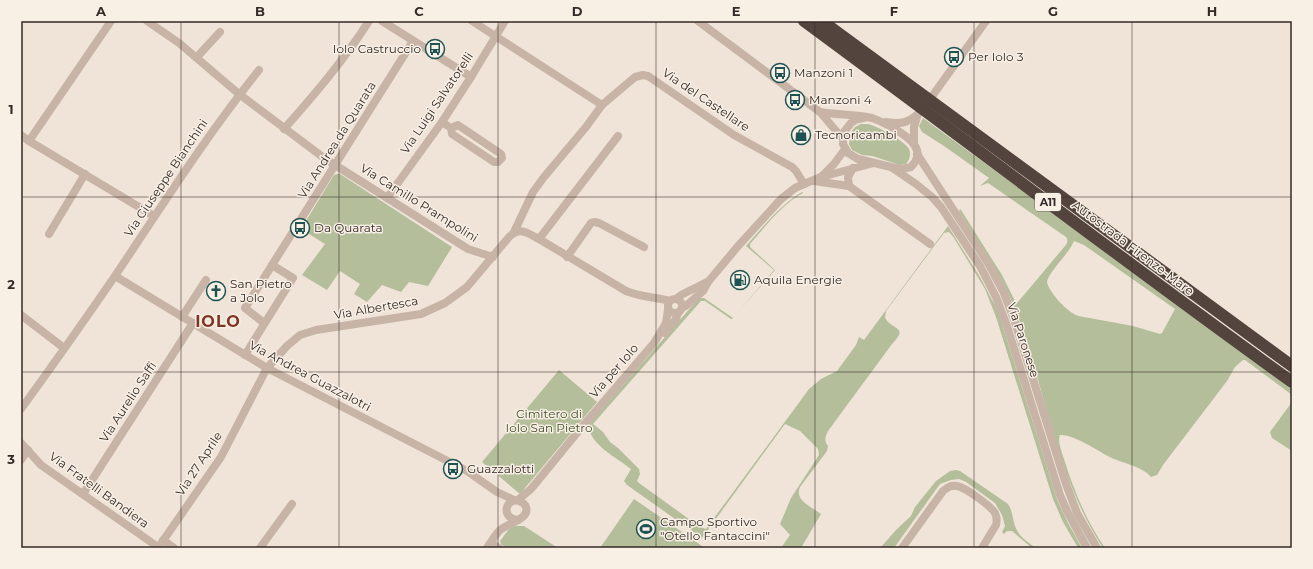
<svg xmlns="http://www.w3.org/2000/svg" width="1313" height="569" viewBox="0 0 1313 569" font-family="Montserrat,sans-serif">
<rect width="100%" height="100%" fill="#f0e4d9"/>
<g fill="#b4be9a" fill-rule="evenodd">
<path d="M923,118L1292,388V395L1245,360H1243L1235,367L1227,381L1163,465L1157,475L1151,477C1143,467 1126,464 1114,459C1100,453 1075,434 1060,435C1057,441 1062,452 1064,459C1074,491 1086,520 1105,548H1103C1057,478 1046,392 1017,314C1003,277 980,245 959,211L960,209L961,210L1002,275L1016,303L1018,302L1065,246C1068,242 1068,240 1066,237L988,183L980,186L989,178L944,146L922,132L919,126ZM1074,241L1084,245L1175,309L1162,333L1160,334L1133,326L1084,317C1080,316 1077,316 1074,314C1065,309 1049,292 1047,282C1049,271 1069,254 1074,241Z"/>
<path d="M861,124C862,124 867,124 868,124C877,126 905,141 909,149C911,154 910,159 906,164L900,165L872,156L862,155L852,150L849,144L851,132L855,127Z"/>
<polygon points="337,174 340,174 452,247 428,286 409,282 401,292 382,285 367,302 354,294 360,284 340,271 327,290 302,275 325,244 301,229 334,175"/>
<path d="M802,192L803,193C781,205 766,226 750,244V247L775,270L732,319H731L705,301H701L593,424L603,432L610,442L618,448L639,469L640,474L637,481L639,483L700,527L706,529L809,389L821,379L837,371L856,345L859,337L864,340L948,226L980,277L998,311L1057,499L1068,523L1082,548H1078L1063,522L1053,499L996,317L985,289L954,238L949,232L944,233L886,311L885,318C893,331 909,326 892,344L828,431C825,437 824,441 828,446L827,451L800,487C794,501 812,507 821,514L801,548H781L790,535L780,524L791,498L819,455L818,449L800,431L785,424L702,538L627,485L624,481L631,469C617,458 587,443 589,424L699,298H704L733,318L774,270L746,246C763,227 780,205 802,192Z"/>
<polygon points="559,370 597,402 520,494 482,462"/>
<polygon points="1292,402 1292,451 1272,438 1270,432"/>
<path d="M956,470L960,471L1008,504C1014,513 1012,523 1018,532C1021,538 1030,543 1035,548H1032L1012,531H1007L1004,534L1002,532L1005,526L1002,515L995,503L966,482L959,479L951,480L940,484L894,548H880L897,529L911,516L915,507L936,481L950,471Z"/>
<polygon points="634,499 705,548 600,548"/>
<polygon points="515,526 524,526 558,548 506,548 501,544 500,541 509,529"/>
</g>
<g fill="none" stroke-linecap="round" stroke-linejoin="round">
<g stroke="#c7b4a6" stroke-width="8">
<polyline points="147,21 179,43 239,94 324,158 468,249 493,257"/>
<polyline points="382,21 471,77"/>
<polyline points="472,21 602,105"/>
<polyline points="698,21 820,112 843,139"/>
<polyline points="197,57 220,32"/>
<polyline points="933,95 986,21"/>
<path d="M820,112C837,115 856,114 872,118C881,121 888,125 895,129C908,137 928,150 911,167L902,169L891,167L858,159L848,153L843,144L844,132L851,123L855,120L867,117"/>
<polyline points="442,122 451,128 452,134 494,162 498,162 502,158 501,154 458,125 451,128"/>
<path d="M886,122C899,124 907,124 918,114"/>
<path d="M284,129C315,94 344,60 369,21"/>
<polyline points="21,135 29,141 111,21"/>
<polyline points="29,141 154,216"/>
<polyline points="914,143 914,127 918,114"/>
<polyline points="917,154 988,263 1003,291 1014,319 1066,484 1077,513 1097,548"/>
<polyline points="891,167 916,184 932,197 941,207 980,266 996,297 1007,326 1060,495 1068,513 1087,548"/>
<polyline points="821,177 834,164 845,149"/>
<polyline points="814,181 849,186 930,244"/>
<polyline points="849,186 848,177 853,168"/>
<polyline points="387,198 442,122 471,77 505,21"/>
<polyline points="514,232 533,192 544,177 586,127 602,105 635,77 643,75 648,76 734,135 792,167 796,171 804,184"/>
<polyline points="49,234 85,174"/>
<polyline points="539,239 618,136"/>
<polyline points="567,257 591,223 594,222 599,223 644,247"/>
<polyline points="115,276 267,368 467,471 497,492 514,500"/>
<circle cx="675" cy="306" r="7"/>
<polyline points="676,299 681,295 707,282"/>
<polyline points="682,308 687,305 703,291 708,282 739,245 781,199 795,188 804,184 821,177 874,163"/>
<polyline points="21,315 64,348"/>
<polyline points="182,317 206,280"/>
<polyline points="264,323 245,308 413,41"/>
<polyline points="665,333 676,319 678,313"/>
<polyline points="245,355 293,278 272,265"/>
<path d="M21,409C53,365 84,321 115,276C162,206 206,136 259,70"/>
<polyline points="21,443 41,465 158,547"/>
<polyline points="21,460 28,450"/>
<polyline points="83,494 193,323"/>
<polyline points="518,500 531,489 581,428 654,343 666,323 668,309"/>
<polyline points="163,540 174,548"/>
<polyline points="491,543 499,548"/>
<path d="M158,548L221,457L267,368L287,346L300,335L316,330L421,314L445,303L467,287L509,237C520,226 527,233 539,239L626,291C640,297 655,297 670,301"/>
<polyline points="260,548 292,504"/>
<path d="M487,548C491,542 495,535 500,530C508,523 530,519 526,507C525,504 522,502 519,501C506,497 500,518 517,520"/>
<path d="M902,548L943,491C948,487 951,485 957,486C965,487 992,507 995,513C997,517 997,521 996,525L982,548"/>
</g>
<g stroke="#54443e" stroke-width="12">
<path d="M804,21C967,141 1128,264 1292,382"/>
<polyline points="822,21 1292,366"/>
</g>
</g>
<path fill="none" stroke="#342a27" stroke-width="1" stroke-opacity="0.55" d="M181,21V548M339,21V548M498,21V548M656,21V548M815,21V548M974,21V548M1132,21V548M21,197H1292M21,372H1292"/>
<defs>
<g id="bus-ring" transform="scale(1)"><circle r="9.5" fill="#f8efe5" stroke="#1e5253" stroke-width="1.5"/><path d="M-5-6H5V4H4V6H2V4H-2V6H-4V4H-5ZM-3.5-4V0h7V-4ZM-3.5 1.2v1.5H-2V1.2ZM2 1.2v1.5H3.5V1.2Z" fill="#1e5253"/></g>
<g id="shop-ring" transform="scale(1)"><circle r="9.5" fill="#f8efe5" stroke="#1e5253" stroke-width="1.5"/><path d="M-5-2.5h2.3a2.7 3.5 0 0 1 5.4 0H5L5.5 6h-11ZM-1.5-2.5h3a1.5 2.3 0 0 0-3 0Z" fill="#1e5253"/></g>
<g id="fuel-ring" transform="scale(1)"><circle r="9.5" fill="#f8efe5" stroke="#1e5253" stroke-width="1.5"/><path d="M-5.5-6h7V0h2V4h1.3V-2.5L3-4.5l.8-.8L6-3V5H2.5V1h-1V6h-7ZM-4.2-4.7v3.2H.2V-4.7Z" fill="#1e5253"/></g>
<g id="church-ring" transform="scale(1)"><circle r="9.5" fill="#f8efe5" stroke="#1e5253" stroke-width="1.5"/><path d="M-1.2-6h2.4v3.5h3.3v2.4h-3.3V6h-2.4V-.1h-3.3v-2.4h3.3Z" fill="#1e5253"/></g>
<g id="stadium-ring" transform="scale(1)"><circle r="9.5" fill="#f8efe5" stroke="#1e5253" stroke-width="1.5"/><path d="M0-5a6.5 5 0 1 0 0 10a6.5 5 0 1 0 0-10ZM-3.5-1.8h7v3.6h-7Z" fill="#1e5253"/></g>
</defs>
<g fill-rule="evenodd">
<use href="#bus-ring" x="435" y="49"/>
<use href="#bus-ring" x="954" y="57"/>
<use href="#bus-ring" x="780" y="73"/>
<use href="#bus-ring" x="795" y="100"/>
<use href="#shop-ring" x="801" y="135"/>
<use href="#bus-ring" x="300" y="228"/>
<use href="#fuel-ring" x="740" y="280"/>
<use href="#church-ring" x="216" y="291"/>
<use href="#bus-ring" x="453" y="469"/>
<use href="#stadium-ring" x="646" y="529"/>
</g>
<g text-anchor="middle" stroke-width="3" stroke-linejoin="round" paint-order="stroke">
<rect fill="#f8efe5" stroke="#6f6560" stroke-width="1" x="1035" y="193" width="26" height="18" rx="3"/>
<g font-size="11" font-weight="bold" fill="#342a27">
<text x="1048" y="206">A11</text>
</g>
<g font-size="12" fill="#342a27" stroke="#f8efe5" text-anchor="start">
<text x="421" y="53" text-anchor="end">Iolo Castruccio</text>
<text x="968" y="61">Per Iolo 3</text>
<text x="794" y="77">Manzoni 1</text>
<text x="809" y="104">Manzoni 4</text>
<text x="815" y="139">Tecnoricambi</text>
<text x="314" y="232">Da Quarata</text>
<text x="754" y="284">Aquila Energie</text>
<text x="230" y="288">San Pietro<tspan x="230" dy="14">a Jolo</tspan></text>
<text x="467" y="473">Guazzalotti</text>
<text x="660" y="526">Campo Sportivo<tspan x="660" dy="14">"Otello Fantaccini"</tspan></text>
</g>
<g font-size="12" fill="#342a27" stroke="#f8efe5">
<text transform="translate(706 100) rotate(34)" y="4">Via del Castellare</text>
<text transform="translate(437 103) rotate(-56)" y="4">Via Luigi Salvatorelli</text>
<text transform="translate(337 140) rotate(-58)" y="4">Via Andrea da Quarata</text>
<text transform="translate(166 178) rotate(-56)" y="4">Via Giuseppe Bianchini</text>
<text transform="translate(419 203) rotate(32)" y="4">Via Camillo Prampolini</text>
<text transform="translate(1133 248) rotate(37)" y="4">Autostrada Firenze-Mare</text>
<text transform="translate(376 308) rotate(-10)" y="4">Via Albertesca</text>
<text transform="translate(1023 340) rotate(72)" y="4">Via Paronese</text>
<text transform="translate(614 371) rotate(-49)" y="4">Via per Iolo</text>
<text transform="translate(310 376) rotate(28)" y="4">Via Andrea Guazzalotri</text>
<text transform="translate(128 402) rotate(-57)" y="4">Via Aurelio Saffi</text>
<text transform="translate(199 464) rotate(-57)" y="4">Via 27 Aprile</text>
<text transform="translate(99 490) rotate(36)" y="4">Via Fratelli Bandiera</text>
</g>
<g font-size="12" fill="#45512b" stroke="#f8efe5">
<text x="549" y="418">Cimitero di<tspan x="549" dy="14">Iolo San Pietro</tspan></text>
</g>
<g font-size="16" font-weight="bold" letter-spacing="1" fill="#7f3523" stroke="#f8efe5">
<text x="218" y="327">IOLO</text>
</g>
</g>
<rect width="1313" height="569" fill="none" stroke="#f8efe5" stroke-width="44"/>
<rect x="22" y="22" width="1269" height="525" fill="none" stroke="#342a27" stroke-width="1.5"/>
<g font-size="13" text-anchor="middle" font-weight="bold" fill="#342a27">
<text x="101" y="16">A</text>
<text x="260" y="16">B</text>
<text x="419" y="16">C</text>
<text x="577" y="16">D</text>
<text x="736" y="16">E</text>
<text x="894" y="16">F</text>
<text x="1053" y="16">G</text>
<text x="1212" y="16">H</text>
<text x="11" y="114">1</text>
<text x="11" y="289">2</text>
<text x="11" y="464">3</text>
</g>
</svg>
